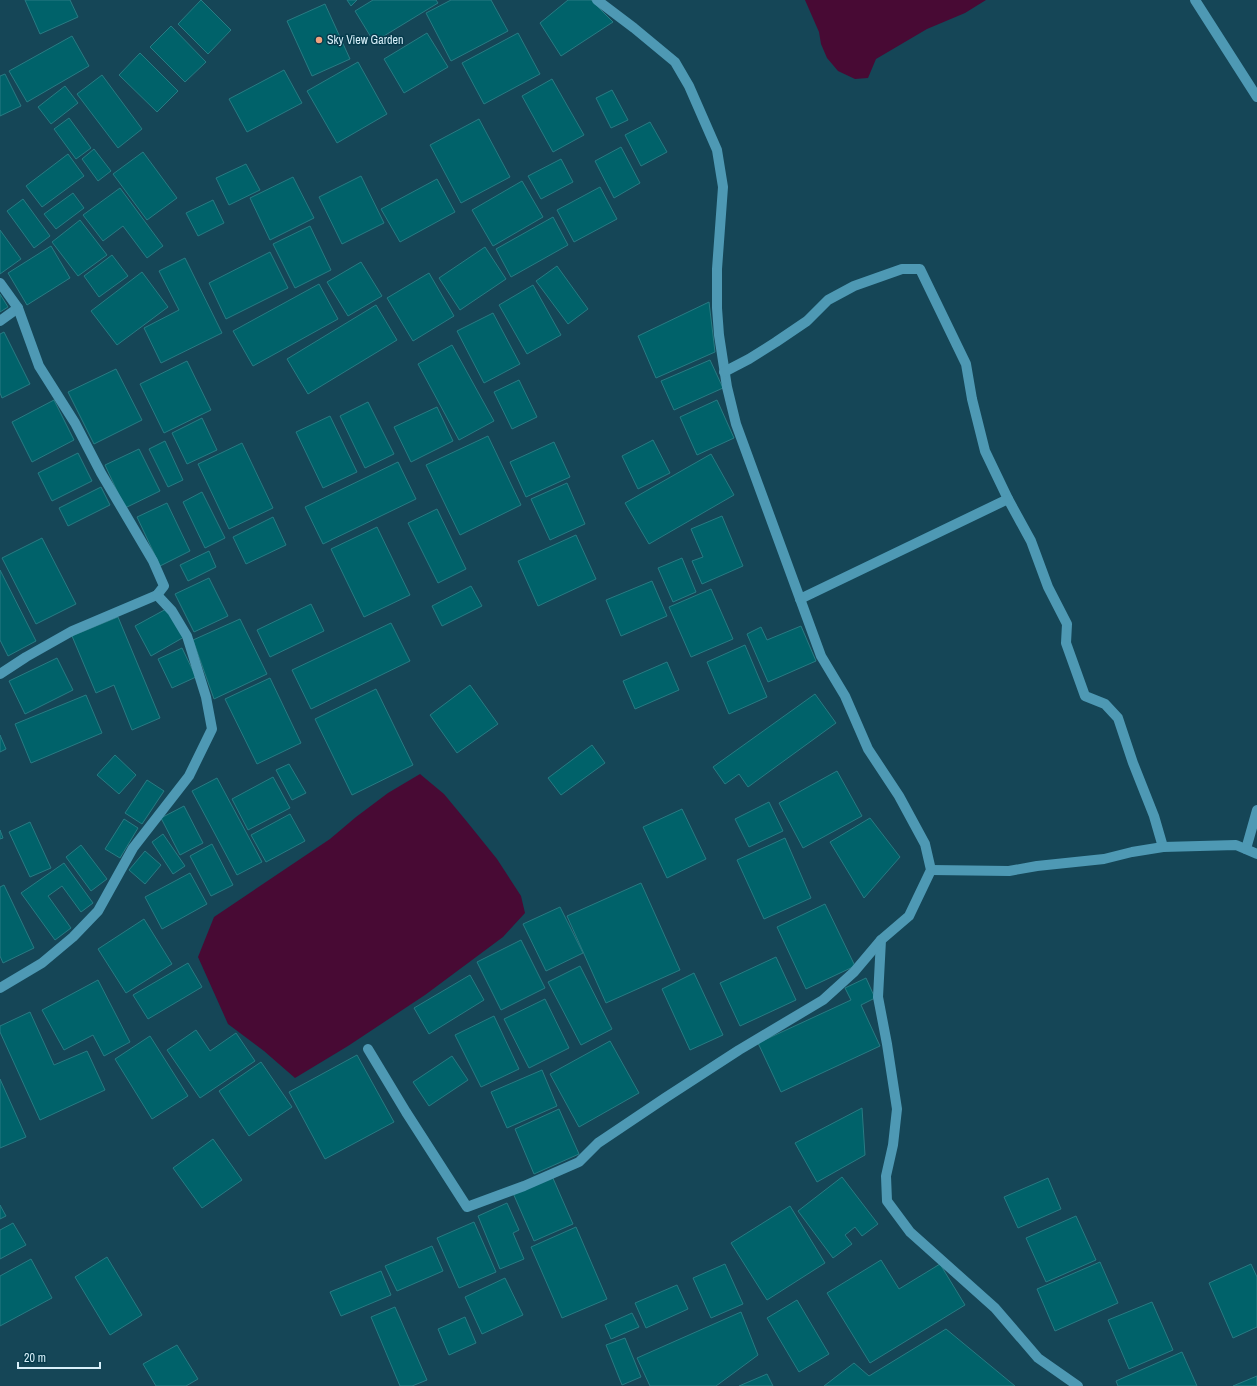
<svg xmlns="http://www.w3.org/2000/svg" width="1257" height="1386" viewBox="0 0 1257 1386" font-family="'Archivo Narrow',sans-serif">
<rect width="100%" height="100%" fill="#154657"/>
<g fill="#480a34">
<polygon points="805,0 986,0 965,13 927,29 876,59 868,78 855,79 838,71 827,58 821,44 819,32"/>
<polygon points="420,774 444,794 468,823 497,859 521,896 525,913 503,937 425,995 348,1046 295,1078 264,1051 228,1024 198,957 214,917 330,839 356,817 388,793"/>
</g>
<g fill="#00626a" stroke="#287b83">
<polygon points="25,0 70,0 78,17 40,34"/>
<polygon points="201,0 231,30 208,54 178,24"/>
<polygon points="347,0 357,0 351,6"/>
<polygon points="373,0 436,0 438,3 374,42 355,11"/>
<polygon points="451,0 491,0 508,31 451,61 426,13"/>
<polygon points="568,0 591,0 613,22 561,56 540,23"/>
<polygon points="325,4 350,59 312,76 287,21"/>
<polygon points="171,26 206,62 185,82 150,47"/>
<polygon points="427,33 448,67 404,93 384,59"/>
<polygon points="518,33 540,74 484,104 462,63"/>
<polygon points="72,36 89,66 27,102 9,71"/>
<polygon points="140,53 178,91 157,112 119,75"/>
<polygon points="358,62 387,114 337,143 307,91"/>
<polygon points="284,70 302,103 247,132 229,99"/>
<polygon points="5,74 21,106 0,116 0,76"/>
<polygon points="102,75 142,129 118,148 77,94"/>
<polygon points="552,79 584,135 553,152 522,96"/>
<polygon points="65,86 78,103 51,124 38,107"/>
<polygon points="612,90 628,120 611,128 596,98"/>
<polygon points="69,118 91,148 76,159 54,129"/>
<polygon points="479,119 510,177 461,203 430,145"/>
<polygon points="650,122 667,152 641,166 625,135"/>
<polygon points="621,147 640,183 614,198 595,161"/>
<polygon points="94,149 111,171 98,181 82,159"/>
<polygon points="143,152 177,198 147,220 113,174"/>
<polygon points="68,154 84,176 42,207 26,186"/>
<polygon points="561,159 573,182 541,199 528,176"/>
<polygon points="246,164 260,190 229,205 216,178"/>
<polygon points="361,176 384,223 342,244 319,197"/>
<polygon points="293,177 314,218 270,240 250,198"/>
<polygon points="437,179 455,212 400,242 381,209"/>
<polygon points="522,181 543,217 493,246 472,210"/>
<polygon points="600,187 617,219 574,242 557,210"/>
<polygon points="120,188 163,246 147,258 123,226 103,241 83,215"/>
<polygon points="73,193 84,208 56,229 44,214"/>
<polygon points="23,199 50,236 34,248 7,211"/>
<polygon points="213,200 224,223 198,236 186,213"/>
<polygon points="553,217 568,245 511,277 496,249"/>
<polygon points="80,220 107,255 78,276 52,242"/>
<polygon points="310,226 331,270 295,288 273,244"/>
<polygon points="0,230 21,259 0,274"/>
<polygon points="51,246 70,278 27,305 8,273"/>
<polygon points="485,247 506,279 460,310 439,278"/>
<polygon points="270,252 288,288 226,319 209,283"/>
<polygon points="112,255 128,276 99,297 84,276"/>
<polygon points="185,258 222,333 161,363 144,328 179,310 159,271"/>
<polygon points="361,262 382,296 348,316 327,282"/>
<polygon points="557,266 588,309 568,324 536,281"/>
<polygon points="142,272 168,307 117,345 91,311"/>
<polygon points="429,273 454,316 413,341 387,298"/>
<polygon points="319,284 338,319 253,366 233,331"/>
<polygon points="533,285 561,335 527,354 499,305"/>
<polygon points="0,294 8,307 0,312"/>
<polygon points="709,302 715,352 656,378 638,336"/>
<polygon points="376,305 397,340 308,394 287,359"/>
<polygon points="493,313 520,364 484,383 457,331"/>
<polygon points="4,332 30,384 2,398 0,393 0,334"/>
<polygon points="452,345 494,421 459,440 418,364"/>
<polygon points="710,360 723,388 674,410 661,381"/>
<polygon points="187,361 211,410 164,433 140,384"/>
<polygon points="116,369 142,420 94,444 68,392"/>
<polygon points="519,380 537,417 512,429 494,392"/>
<polygon points="54,400 74,440 32,462 12,422"/>
<polygon points="717,400 734,438 697,455 680,417"/>
<polygon points="368,402 394,454 365,468 340,416"/>
<polygon points="437,407 453,441 411,462 394,427"/>
<polygon points="330,416 357,472 323,488 296,432"/>
<polygon points="202,418 217,450 187,464 172,433"/>
<polygon points="488,436 521,505 460,535 426,465"/>
<polygon points="653,440 670,473 638,489 622,456"/>
<polygon points="165,441 183,480 168,487 149,449"/>
<polygon points="554,442 570,477 526,497 510,462"/>
<polygon points="242,443 273,508 229,529 198,464"/>
<polygon points="139,449 160,491 125,508 105,465"/>
<polygon points="78,453 92,481 52,501 38,473"/>
<polygon points="711,454 734,495 649,544 625,503"/>
<polygon points="398,462 416,499 323,544 305,507"/>
<polygon points="567,483 585,524 550,540 531,499"/>
<polygon points="101,487 110,505 68,526 59,508"/>
<polygon points="202,492 225,538 205,548 183,502"/>
<polygon points="167,503 190,551 160,566 137,517"/>
<polygon points="437,509 466,569 438,583 408,523"/>
<polygon points="722,516 743,566 702,584 692,561 703,557 691,529"/>
<polygon points="273,517 286,545 246,564 233,537"/>
<polygon points="377,527 410,595 364,617 331,549"/>
<polygon points="576,535 596,579 538,606 518,561"/>
<polygon points="42,538 76,604 36,624 2,558"/>
<polygon points="209,551 216,567 188,581 180,565"/>
<polygon points="682,558 696,592 673,602 658,568"/>
<polygon points="0,570 36,641 8,656 0,640"/>
<polygon points="209,578 228,616 194,632 175,594"/>
<polygon points="652,581 667,616 621,636 606,600"/>
<polygon points="471,586 482,606 442,626 432,606"/>
<polygon points="711,589 733,639 691,657 669,607"/>
<polygon points="311,604 324,631 270,657 257,630"/>
<polygon points="168,608 184,637 151,656 135,626"/>
<polygon points="118,617 160,718 132,730 114,685 96,693 72,636"/>
<polygon points="240,619 267,674 214,699 193,640"/>
<polygon points="391,623 410,661 311,709 292,670"/>
<polygon points="801,626 816,661 768,682 747,634 761,627 767,640"/>
<polygon points="745,645 767,697 729,714 707,662"/>
<polygon points="182,648 196,677 172,688 158,659"/>
<polygon points="57,658 73,690 25,714 9,681"/>
<polygon points="667,662 679,690 635,709 623,681"/>
<polygon points="270,678 301,743 257,764 225,699"/>
<polygon points="470,685 498,724 457,753 430,715"/>
<polygon points="376,689 413,765 352,795 315,719"/>
<polygon points="815,694 836,723 748,787 739,774 725,784 713,767"/>
<polygon points="86,695 102,733 31,763 15,724"/>
<polygon points="0,735 6,749 0,752"/>
<polygon points="592,745 605,763 561,795 548,778"/>
<polygon points="115,755 136,775 119,794 97,775"/>
<polygon points="289,764 306,793 292,800 276,770"/>
<polygon points="837,771 862,816 803,848 779,803"/>
<polygon points="273,777 290,808 248,830 232,799"/>
<polygon points="217,778 262,862 237,875 192,791"/>
<polygon points="147,780 164,791 142,824 125,813"/>
<polygon points="769,802 783,831 749,847 735,819"/>
<polygon points="184,806 203,843 180,855 161,818"/>
<polygon points="682,809 706,859 667,878 643,827"/>
<polygon points="290,814 305,841 266,862 251,835"/>
<polygon points="870,818 900,857 864,898 830,842"/>
<polygon points="124,819 138,828 120,858 105,849"/>
<polygon points="30,822 51,868 30,877 9,832"/>
<polygon points="0,830 3,838 0,839"/>
<polygon points="163,834 185,866 173,874 152,842"/>
<polygon points="785,838 811,898 764,919 737,860"/>
<polygon points="212,844 233,885 211,896 190,856"/>
<polygon points="81,845 107,879 91,891 66,857"/>
<polygon points="145,851 161,865 145,884 129,870"/>
<polygon points="64,863 93,903 81,912 62,886 48,896 71,928 55,940 21,893"/>
<polygon points="190,873 207,904 162,929 145,897"/>
<polygon points="641,883 680,970 606,1003 567,916"/>
<polygon points="4,885 34,948 3,963 0,956 0,887"/>
<polygon points="825,904 855,966 806,989 777,927"/>
<polygon points="560,907 583,953 546,971 523,924"/>
<polygon points="144,919 172,964 126,993 98,949"/>
<polygon points="521,940 545,988 501,1010 477,962"/>
<polygon points="776,957 796,1000 740,1026 720,983"/>
<polygon points="188,963 202,987 148,1019 133,995"/>
<polygon points="580,966 612,1029 581,1045 548,982"/>
<polygon points="694,973 723,1035 690,1050 662,989"/>
<polygon points="470,975 484,1000 429,1034 414,1008"/>
<polygon points="866,978 875,998 861,1005 880,1046 781,1092 758,1043 851,1000 845,988"/>
<polygon points="98,980 130,1042 104,1056 93,1035 64,1050 42,1010"/>
<polygon points="545,999 569,1048 529,1068 504,1019"/>
<polygon points="30,1012 54,1065 87,1051 105,1090 40,1120 0,1032 0,1026"/>
<polygon points="494,1016 519,1069 481,1087 455,1035"/>
<polygon points="196,1030 210,1051 236,1033 255,1061 200,1098 167,1050"/>
<polygon points="150,1036 188,1096 152,1119 115,1059"/>
<polygon points="610,1041 639,1093 579,1127 550,1074"/>
<polygon points="357,1055 394,1122 325,1159 289,1092"/>
<polygon points="452,1056 468,1080 429,1106 413,1082"/>
<polygon points="261,1062 292,1107 249,1136 219,1091"/>
<polygon points="542,1070 557,1106 507,1128 491,1092"/>
<polygon points="0,1079 26,1137 0,1148"/>
<polygon points="862,1108 865,1155 817,1182 795,1143"/>
<polygon points="559,1109 579,1154 534,1174 515,1129"/>
<polygon points="213,1139 242,1180 202,1208 173,1168"/>
<polygon points="552,1176 573,1224 534,1241 513,1193"/>
<polygon points="842,1177 878,1224 862,1236 855,1227 845,1235 852,1244 833,1258 798,1211"/>
<polygon points="1048,1178 1061,1209 1018,1228 1004,1197"/>
<polygon points="507,1203 519,1230 513,1233 524,1259 500,1269 478,1216"/>
<polygon points="0,1205 6,1216 0,1219"/>
<polygon points="790,1206 825,1263 767,1300 731,1243"/>
<polygon points="1076,1216 1096,1260 1046,1282 1026,1238"/>
<polygon points="474,1222 496,1272 459,1288 437,1238"/>
<polygon points="13,1223 26,1245 0,1259 0,1230"/>
<polygon points="576,1227 607,1299 562,1318 531,1247"/>
<polygon points="432,1246 443,1271 397,1291 385,1266"/>
<polygon points="107,1257 142,1315 110,1335 75,1277"/>
<polygon points="31,1259 52,1298 0,1326 0,1276"/>
<polygon points="881,1260 899,1289 940,1264 965,1305 870,1363 827,1293"/>
<polygon points="1100,1262 1118,1303 1055,1331 1037,1289"/>
<polygon points="725,1264 743,1304 711,1318 693,1278"/>
<polygon points="1251,1264 1257,1277 1257,1327 1233,1338 1209,1283"/>
<polygon points="381,1271 391,1295 341,1316 330,1292"/>
<polygon points="505,1278 523,1315 482,1334 465,1297"/>
<polygon points="677,1285 688,1309 646,1328 635,1303"/>
<polygon points="797,1300 829,1354 799,1372 767,1318"/>
<polygon points="1152,1302 1173,1350 1129,1369 1108,1320"/>
<polygon points="395,1307 427,1380 412,1386 400,1386 371,1317"/>
<polygon points="741,1312 758,1355 716,1386 650,1386 637,1358"/>
<polygon points="632,1313 639,1327 611,1339 605,1325"/>
<polygon points="465,1317 476,1343 449,1355 438,1329"/>
<polygon points="946,1329 1015,1386 824,1386 854,1363 869,1376"/>
<polygon points="625,1338 641,1377 622,1385 606,1345"/>
<polygon points="177,1345 198,1379 186,1386 156,1386 143,1364"/>
<polygon points="1182,1352 1197,1386 1118,1386 1116,1381"/>
<polygon points="767,1374 773,1386 739,1386"/>
<polygon points="1257,1376 1257,1386 1233,1386"/>
</g>
<g fill="none" stroke-linecap="round" stroke-linejoin="round">
<g stroke="#4e99b4" stroke-width="10">
<polyline points="597,0 634,28 675,62 689,86 717,150 723,187 717,269 717,308 719,335 727,387 736,424 821,656 845,696 868,749 899,796 925,844 931,870 909,916 881,940 878,997 887,1044 897,1109 893,1145 886,1176 887,1201 910,1232 995,1308 1038,1358 1078,1386"/>
<polyline points="1195,0 1257,97"/>
<polyline points="0,283 18,308 0,321"/>
<polyline points="724,372 749,359 776,342 807,321 828,300 854,286 902,269 920,269 966,364 972,399 985,451 1008,499 1031,541 1048,587 1067,624 1066,643 1085,696 1105,704 1118,718 1133,763 1154,816 1163,847"/>
<polyline points="800,599 1008,499"/>
<polyline points="0,674 26,657 72,631 157,595 164,586 153,561 101,473 75,423 39,366 18,308"/>
<polyline points="1246,849 1257,810"/>
<polyline points="931,870 1009,871 1037,866 1104,859 1132,852 1163,847 1236,845 1257,854"/>
<polyline points="0,988 42,963 73,937 98,911 133,848 189,776 212,729 206,697 187,636 172,611 157,595"/>
<polyline points="368,1049 406,1112 467,1207 524,1186 579,1162 598,1143 665,1098 739,1050 823,1000 854,972 881,940"/>
</g>
</g>
<circle fill="#f1a17d" stroke="#063b4c" stroke-width="1.5" cx="319" cy="40" r="4"/>
<g text-anchor="middle" stroke-width="3" stroke-linejoin="round" paint-order="stroke">
<g font-size="12" fill="#d8f0fa" stroke="#063b4c" text-anchor="start">
<text x="327" y="44">Sky View Garden</text>
</g>
</g>
<path d="M18 1362v6h82v-6" fill="none" stroke="#d8f0fa" stroke-width="2"/>
<text x="24" y="1362" font-size="12" fill="#d8f0fa" stroke="#063b4c" stroke-width="3" paint-order="stroke">20 m</text>
</svg>
